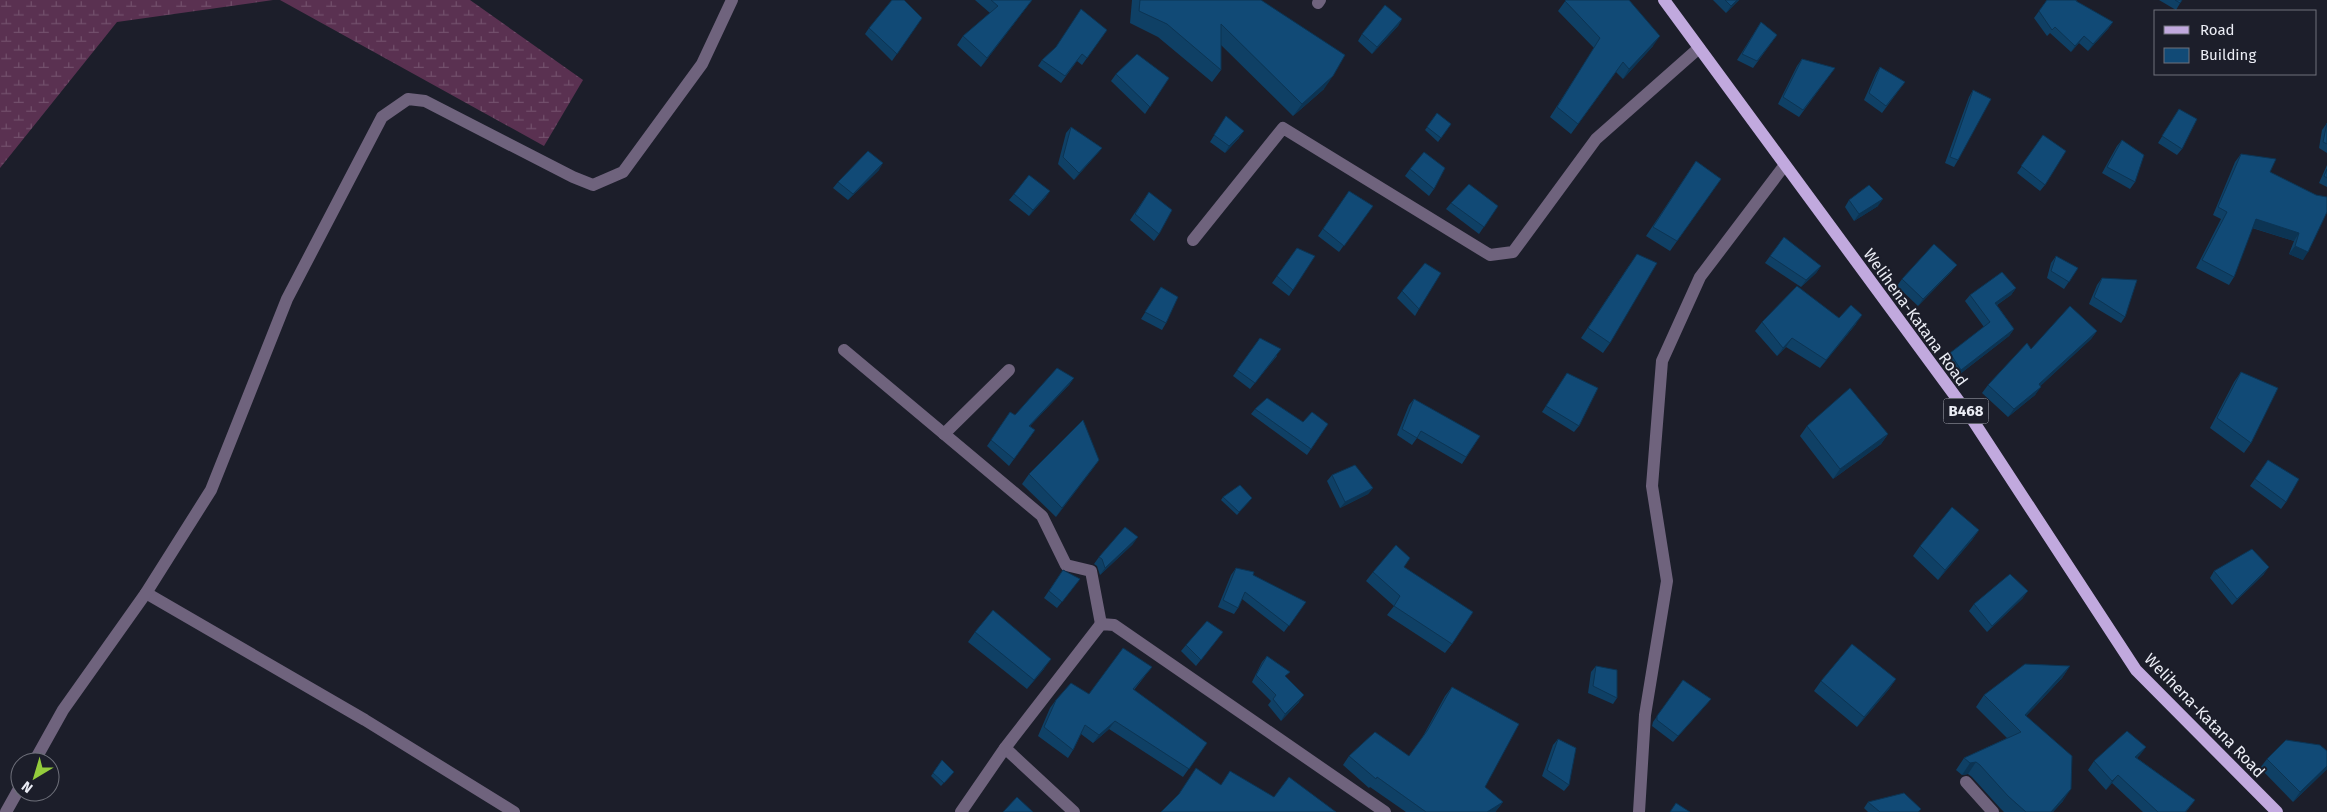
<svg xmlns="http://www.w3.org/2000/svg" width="2327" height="812" viewBox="0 0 2327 812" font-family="'Fira Sans',sans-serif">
<defs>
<pattern id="wetland-marsh" width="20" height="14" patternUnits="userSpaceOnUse" patternTransform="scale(1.25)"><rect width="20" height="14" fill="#5a3151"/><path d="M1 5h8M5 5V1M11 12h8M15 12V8" fill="none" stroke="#724f6b"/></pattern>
</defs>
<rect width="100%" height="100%" fill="#1c1e2a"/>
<g fill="url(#wetland-marsh)">
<polygon points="0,0 273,0 117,22 0,168"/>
<polygon points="280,0 470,0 583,80 544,146"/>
</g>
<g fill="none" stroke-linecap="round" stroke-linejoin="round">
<g stroke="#6f637d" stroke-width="12">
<polyline points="1318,3 1320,0"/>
<polyline points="1193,240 1283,128 1490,255 1513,252 1596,139 1699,48"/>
<polyline points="844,350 1042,516 1066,565 1091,571 1101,624"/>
<polyline points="944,434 1009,370"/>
<polyline points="146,593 365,720 514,812"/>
<polyline points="1005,748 1074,812"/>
<polyline points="34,762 63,710 146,593 211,490 287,299 382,117 408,99 425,101 573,177 593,185 623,172 702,64 732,0"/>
<polyline points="1966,782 1993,812"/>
<polyline points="6,812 20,787"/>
<polyline points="961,812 1005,748 1101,624 1114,625 1385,812"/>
<polyline points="1639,812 1645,715 1667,581 1652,486 1662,361 1700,277 1784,166"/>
</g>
<polyline stroke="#c1a9de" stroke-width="12" points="1664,0 1972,419 2136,670 2277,812"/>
</g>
<g fill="#0f4065">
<polygon points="975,0 1032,0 981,67 957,45 963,36 990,13"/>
<polygon points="1132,0 1261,0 1324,89 1293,116 1221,45 1221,70 1212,82 1158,37 1130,23"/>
<polygon points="1566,0 1653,46 1623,79 1616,72 1571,134 1550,117 1594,48 1558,11"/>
<polygon points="1713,0 1739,0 1726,13"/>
<polygon points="2047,0 2077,0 2076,1 2113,22 2108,29 2088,51 2079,43 2071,52 2050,33 2047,36 2034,18"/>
<polygon points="2159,0 2182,0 2176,10"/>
<polygon points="922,18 892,61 865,34 869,28"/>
<polygon points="1402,19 1398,26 1372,54 1358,41 1362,34"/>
<polygon points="1761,22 1777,35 1753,68 1737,60"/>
<polygon points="1107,30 1082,65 1077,61 1061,83 1038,66 1042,60"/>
<polygon points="1802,59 1835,68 1799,117 1778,104 1797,66"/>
<polygon points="1880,67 1905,82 1882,113 1864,100 1876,73"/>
<polygon points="1116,74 1169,78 1145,114 1111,81"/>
<polygon points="1973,90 1958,160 1954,167 1945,163 1969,97"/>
<polygon points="2179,109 2182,149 2177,155 2158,143"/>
<polygon points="1437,113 1451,124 1438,142 1425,130"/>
<polygon points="1226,116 1239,138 1225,153 1210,142"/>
<polygon points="2327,123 2327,153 2319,148 2322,130"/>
<polygon points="1071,127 1102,148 1097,154 1074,180 1058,164 1066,133"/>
<polygon points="2043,135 2045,185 2040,191 2017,173"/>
<polygon points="2122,140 2135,182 2130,189 2102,173 2117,146"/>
<polygon points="2241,154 2270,172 2316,195 2303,260 2289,254 2294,241 2252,228 2234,277 2229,285 2196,268 2221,219 2213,215 2235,162"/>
<polygon points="1696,161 1721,179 1670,251 1646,236"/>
<polygon points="2327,165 2327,187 2319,183"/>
<polygon points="1410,169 1434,189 1429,196 1405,176"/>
<polygon points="879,170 848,200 833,188 838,182"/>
<polygon points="1349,191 1373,206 1339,252 1318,236"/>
<polygon points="1149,192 1159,234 1154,241 1130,220"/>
<polygon points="1014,194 1046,197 1029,216 1009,200"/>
<polygon points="1849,200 1878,206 1854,221 1845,207"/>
<polygon points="1451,203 1498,206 1479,234 1446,209"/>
<polygon points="1297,248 1293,290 1289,296 1272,283"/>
<polygon points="1770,256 1821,266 1816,273 1801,287 1765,263"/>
<polygon points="2056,256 2078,268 2064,289 2047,278 2051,263"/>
<polygon points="1630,264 1610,343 1603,353 1581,338"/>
<polygon points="1952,271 1918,306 1897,286 1902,279"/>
<polygon points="2102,278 2125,317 2121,323 2089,304 2097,285"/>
<polygon points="1161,287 1166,323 1162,330 1141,319"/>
<polygon points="2016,288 2011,295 1997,305 2014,329 2009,336 1956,377 1945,360 1950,353 1984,327 1965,301 1970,295"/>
<polygon points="1402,291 1419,309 1415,316 1397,298"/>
<polygon points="1839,318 1856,324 1820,368 1786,347 1777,356 1755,331 1762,322"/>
<polygon points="2097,331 2091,339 2040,386 2035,395 2008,417 1982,393 1988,385 2031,349"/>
<polygon points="1260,338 1277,356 1250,389 1233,376"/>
<polygon points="2241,372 2251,443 2244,453 2210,428 2234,382"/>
<polygon points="1567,373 1579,426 1574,432 1542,412"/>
<polygon points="1074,378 1069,385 1030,426 1035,430 1009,466 987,446 1010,412 1015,415"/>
<polygon points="1414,399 1480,436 1462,464 1417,438 1412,445 1397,435 1409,405"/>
<polygon points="1255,409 1303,422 1328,424 1307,455 1251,414"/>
<polygon points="1807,426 1888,434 1881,444 1833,479 1800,436"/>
<polygon points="1099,460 1056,517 1022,484 1029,474"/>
<polygon points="2268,460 2286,502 2281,509 2250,486"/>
<polygon points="1332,475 1373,488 1368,494 1340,508 1327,481"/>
<polygon points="1223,497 1252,498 1237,515 1221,500"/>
<polygon points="1979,530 1972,540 1938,580 1913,556 1920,546"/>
<polygon points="1133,544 1100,575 1097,566 1094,564 1099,557"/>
<polygon points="1404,567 1452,644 1445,653 1387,615 1394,606 1366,581 1373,572"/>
<polygon points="1236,568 1253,575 1306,602 1284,632 1242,599 1238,608 1234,614 1218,607 1231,575"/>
<polygon points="1063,570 1080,579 1057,608 1044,598"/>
<polygon points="2214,571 2264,574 2232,605 2210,578"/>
<polygon points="2023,598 1987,632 1969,611 1974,604"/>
<polygon points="975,632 1044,669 1027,689 968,642"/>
<polygon points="1223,632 1196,666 1181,651 1186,645"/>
<polygon points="1267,656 1286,677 1299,702 1281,721 1268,705 1271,701 1252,682 1262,662"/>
<polygon points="1596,666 1617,698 1613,704 1588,693 1591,672"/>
<polygon points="2070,666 2062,678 2026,716 2063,801 2053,812 2004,812 2000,808 1972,777 1968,774 1962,775 1956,770 1964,758 2007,738 1976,707 1984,695"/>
<polygon points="1152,667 1134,690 1207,743 1183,777 1109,729 1093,743 1081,734 1073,750 1068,758 1038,736 1050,708 1056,700 1089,694"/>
<polygon points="1896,679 1889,689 1857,727 1814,691 1821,681"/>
<polygon points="1683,680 1711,699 1706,705 1673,742 1652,726 1653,722"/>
<polygon points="1452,687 1485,787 1503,802 1496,811 1495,812 1406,812 1370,787 1369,788 1343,765 1349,756 1409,756 1422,738 1445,696"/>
<polygon points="1558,739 1569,785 1564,791 1542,776 1553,745"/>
<polygon points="2146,747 2137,758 2195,800 2186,812 2143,812 2112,783 2106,790 2088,770 2094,761"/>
<polygon points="2267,759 2327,769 2293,802 2260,768"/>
<polygon points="942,760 954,772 941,786 931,776"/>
<polygon points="1868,802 1921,809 1919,812 1868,812 1864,808"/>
</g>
<g fill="#0c3453">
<polygon points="1032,0 981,67 987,58"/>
<polygon points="1737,0 1739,0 1726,13 1731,6"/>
<polygon points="1402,19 1398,26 1372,54 1377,47"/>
<polygon points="2113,22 2108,29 2088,51 2093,44"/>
<polygon points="1660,36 1653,46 1623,79 1629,69"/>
<polygon points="2084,36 2079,43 2071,52 2075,46"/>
<polygon points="1333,76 1324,89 1293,116 1302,104"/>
<polygon points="1244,131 1239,138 1225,153 1229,146"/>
<polygon points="1102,148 1097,154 1074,180 1079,173"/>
<polygon points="883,163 879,170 848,200 853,194"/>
<polygon points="1050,191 1046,197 1029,216 1033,210"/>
<polygon points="1883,199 1878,206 1854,221 1859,214"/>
<polygon points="2256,219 2299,233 2294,241 2250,227"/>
<polygon points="2295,246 2308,252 2303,260 2289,254"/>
<polygon points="1957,265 1952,271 1918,306 1923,299"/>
<polygon points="1821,266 1816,273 1801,287 1806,280"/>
<polygon points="2016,288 2011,295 1990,309 1995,303"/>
<polygon points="1862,315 1856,324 1820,368 1826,360"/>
<polygon points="2014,329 2009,336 1956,377 1961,370"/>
<polygon points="2097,331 2091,339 2033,393 2039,384"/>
<polygon points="1792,338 1786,347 1777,356 1783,348"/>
<polygon points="1074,378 1069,385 1024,432 1029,426"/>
<polygon points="2041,387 2035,395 2008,417 2014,409"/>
<polygon points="1888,434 1881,444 1833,479 1840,469"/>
<polygon points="1099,460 1092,470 1056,517 1062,508"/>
<polygon points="1373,488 1368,494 1340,508 1345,502"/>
<polygon points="1979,530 1972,540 1938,580 1945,570"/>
<polygon points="1138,537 1133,544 1100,575 1105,568"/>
<polygon points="2269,567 2264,574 2232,605 2237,599"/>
<polygon points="2028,591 2023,598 1987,632 1992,626"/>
<polygon points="1051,659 1044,669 1027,689 1034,680"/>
<polygon points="2070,666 2062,678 2016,727 2025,715"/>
<polygon points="1896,679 1889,689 1857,727 1864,717"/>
<polygon points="1304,695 1299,702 1281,721 1285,714"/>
<polygon points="1115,721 1109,729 1093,743 1099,735"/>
<polygon points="2146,747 2140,755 2129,766 2135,757"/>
<polygon points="1976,762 1968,774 1962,775 1970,763"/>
<polygon points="2327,766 2327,769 2293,802 2300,792"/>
<polygon points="2118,775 2112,783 2106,790 2112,781"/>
<polygon points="2071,789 2063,801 2053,812 2051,812"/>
<polygon points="1503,802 1495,812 1487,812"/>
</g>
<g fill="#114a76" stroke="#0c3453">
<polygon points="892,0 904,0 922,18 897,54 869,28"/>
<polygon points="991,0 1032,0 987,58 963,36 998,6"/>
<polygon points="1140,0 1261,0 1345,55 1333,76 1302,104 1221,24 1221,70 1167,24 1139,11"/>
<polygon points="1566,0 1629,0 1660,36 1629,69 1623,62 1578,124 1557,107 1600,38 1565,1"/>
<polygon points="1725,0 1737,0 1731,6"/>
<polygon points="2047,0 2076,0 2076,1 2113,22 2093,44 2084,36 2075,46 2055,27 2052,30 2039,11"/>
<polygon points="2175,0 2182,0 2180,3"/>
<polygon points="1385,5 1402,19 1377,47 1362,34"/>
<polygon points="1081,9 1107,30 1087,58 1082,54 1065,76 1042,60 1056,47"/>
<polygon points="1761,22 1777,35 1757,61 1742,54"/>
<polygon points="1137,54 1169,78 1150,107 1116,74"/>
<polygon points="1802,59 1835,68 1803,110 1783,97"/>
<polygon points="1880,67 1905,82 1886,106 1869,93"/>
<polygon points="1973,90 1991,99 1958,160 1950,157"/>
<polygon points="2179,109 2197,119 2182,149 2162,136"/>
<polygon points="1437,113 1451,124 1441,138 1427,127"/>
<polygon points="1226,116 1244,131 1229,146 1214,135"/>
<polygon points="2327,123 2327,144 2323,142"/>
<polygon points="1071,127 1102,148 1079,173 1063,157"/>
<polygon points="2043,135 2066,151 2045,185 2021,166"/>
<polygon points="2122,140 2144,155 2135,182 2107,167"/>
<polygon points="868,151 883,163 853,194 838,182"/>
<polygon points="1424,152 1445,168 1434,189 1410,169"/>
<polygon points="2241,154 2276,159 2270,172 2316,195 2327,197 2327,212 2308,252 2295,246 2299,233 2256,219 2234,277 2202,260 2227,212 2218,207"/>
<polygon points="1696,161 1721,179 1677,241 1653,227"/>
<polygon points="2327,169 2327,178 2324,176"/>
<polygon points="1029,175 1050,191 1033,210 1014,194"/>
<polygon points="1469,184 1498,206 1484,227 1451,203"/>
<polygon points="1869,185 1883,199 1859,214 1849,200"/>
<polygon points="1349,191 1373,206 1344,246 1323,229"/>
<polygon points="1149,192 1172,210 1159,234 1135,214"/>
<polygon points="1784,237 1821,266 1806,280 1770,256"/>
<polygon points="1934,244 1957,265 1923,299 1902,279"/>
<polygon points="1297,248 1315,256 1293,290 1277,276"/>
<polygon points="1637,254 1657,263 1610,343 1588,328"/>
<polygon points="2056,256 2078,268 2069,282 2051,271"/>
<polygon points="1425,263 1441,273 1419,309 1402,291"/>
<polygon points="2002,272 2016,288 1995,303 2014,329 1961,370 1950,353 1990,322 1970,295"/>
<polygon points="2102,278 2137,280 2125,317 2094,297"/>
<polygon points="1797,286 1839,318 1851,305 1862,315 1826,360 1792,338 1783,348 1762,322"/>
<polygon points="1161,287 1178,297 1166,323 1145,312"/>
<polygon points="2070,306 2097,331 2039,384 2041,387 2014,409 1988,385 2027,343 2031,349"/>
<polygon points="1260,338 1281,349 1255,383 1237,370"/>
<polygon points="1057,368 1074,378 1029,426 1035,430 1014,459 991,440 1010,412 1015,415"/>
<polygon points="2241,372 2278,388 2251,443 2217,418"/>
<polygon points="1567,373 1598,388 1579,426 1546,406"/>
<polygon points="1850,388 1888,434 1840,469 1807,426"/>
<polygon points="1267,398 1303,422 1312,412 1328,424 1311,449 1255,409"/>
<polygon points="1414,399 1480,436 1466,457 1421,431 1417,438 1402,429"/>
<polygon points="1083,420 1099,460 1062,508 1029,474"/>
<polygon points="2268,460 2299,479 2286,502 2255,479"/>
<polygon points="1355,465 1373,488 1345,502 1332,475"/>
<polygon points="1240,485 1252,498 1239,512 1223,497"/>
<polygon points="1952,507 1979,530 1945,570 1920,546"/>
<polygon points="1125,527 1138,537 1105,568 1102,559 1099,557"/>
<polygon points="1396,545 1410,558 1404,567 1473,612 1452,644 1394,606 1400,596 1373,572"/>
<polygon points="2252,549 2269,567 2237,599 2214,571"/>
<polygon points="1236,568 1254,572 1253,575 1306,602 1289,626 1245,592 1238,608 1223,600"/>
<polygon points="1063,570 1080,579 1062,602 1049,591"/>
<polygon points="2010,574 2028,591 1992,626 1974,604"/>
<polygon points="993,610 1051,659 1034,680 975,632"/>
<polygon points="1207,621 1223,632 1201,660 1186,645"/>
<polygon points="1852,644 1896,679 1864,717 1821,681"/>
<polygon points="1123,648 1152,667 1133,689 1207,743 1189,769 1115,721 1099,735 1085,725 1073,750 1044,727 1056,700 1071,683 1089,694"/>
<polygon points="1267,656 1290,672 1285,676 1304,695 1285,714 1273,699 1276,695 1256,675"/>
<polygon points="2025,664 2070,666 2025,715 2072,756 2071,789 2051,812 2026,812 2008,796 1980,765 1976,762 1970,763 1964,758 2021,732 1984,695"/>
<polygon points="1596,666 1617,670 1617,698 1593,686"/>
<polygon points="1683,680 1711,699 1678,736 1657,720 1657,716"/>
<polygon points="1452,687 1519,724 1485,787 1503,802 1487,812 1426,812 1377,777 1376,779 1349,756 1375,732 1409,756 1427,731"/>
<polygon points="2127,731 2146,747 2135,757 2195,800 2185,812 2158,812 2118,775 2112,781 2094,761"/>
<polygon points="1558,739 1576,748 1569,785 1547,770"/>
<polygon points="2286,740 2320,745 2327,751 2327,766 2300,792 2267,759"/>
<polygon points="942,760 954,772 944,783 933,773"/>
<polygon points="1196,768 1221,785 1230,771 1274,797 1289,777 1336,812 1161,812 1179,794"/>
<polygon points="1904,793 1921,809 1918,812 1880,812 1868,802"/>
<polygon points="1017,797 1033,812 1003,812"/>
<polygon points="1676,803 1690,812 1670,812"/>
</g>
<g text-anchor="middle" stroke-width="4" stroke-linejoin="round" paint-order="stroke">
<rect fill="#1c1e2a" stroke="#adafb8" stroke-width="1" x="1943.5" y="398.5" width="45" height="25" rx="4"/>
<g font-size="15" font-weight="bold" fill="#ebedf5">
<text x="1966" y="416">B468</text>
</g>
<g font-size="16" fill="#ebedf5" stroke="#1c1e2a">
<text transform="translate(1916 317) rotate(54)" y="6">Welihena-Katana Road</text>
<text transform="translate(2205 715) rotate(46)" y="6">Welihena-Katana Road</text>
</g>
</g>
<rect x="2154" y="10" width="162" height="65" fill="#1c1e2a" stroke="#6f717b"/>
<rect x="2164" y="26" width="25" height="8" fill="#c1a9de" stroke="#6f717b"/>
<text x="2200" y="35" font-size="15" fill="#ebedf5">Road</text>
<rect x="2164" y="48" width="25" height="15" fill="#114a76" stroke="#6f717b"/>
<text x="2200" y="60" font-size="15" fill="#ebedf5">Building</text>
<g transform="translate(35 777) rotate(218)"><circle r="24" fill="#1c1e2a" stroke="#6f717b"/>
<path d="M0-4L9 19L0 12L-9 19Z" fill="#94cc3c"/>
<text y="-8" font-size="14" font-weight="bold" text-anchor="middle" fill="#ebedf5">N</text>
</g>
</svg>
